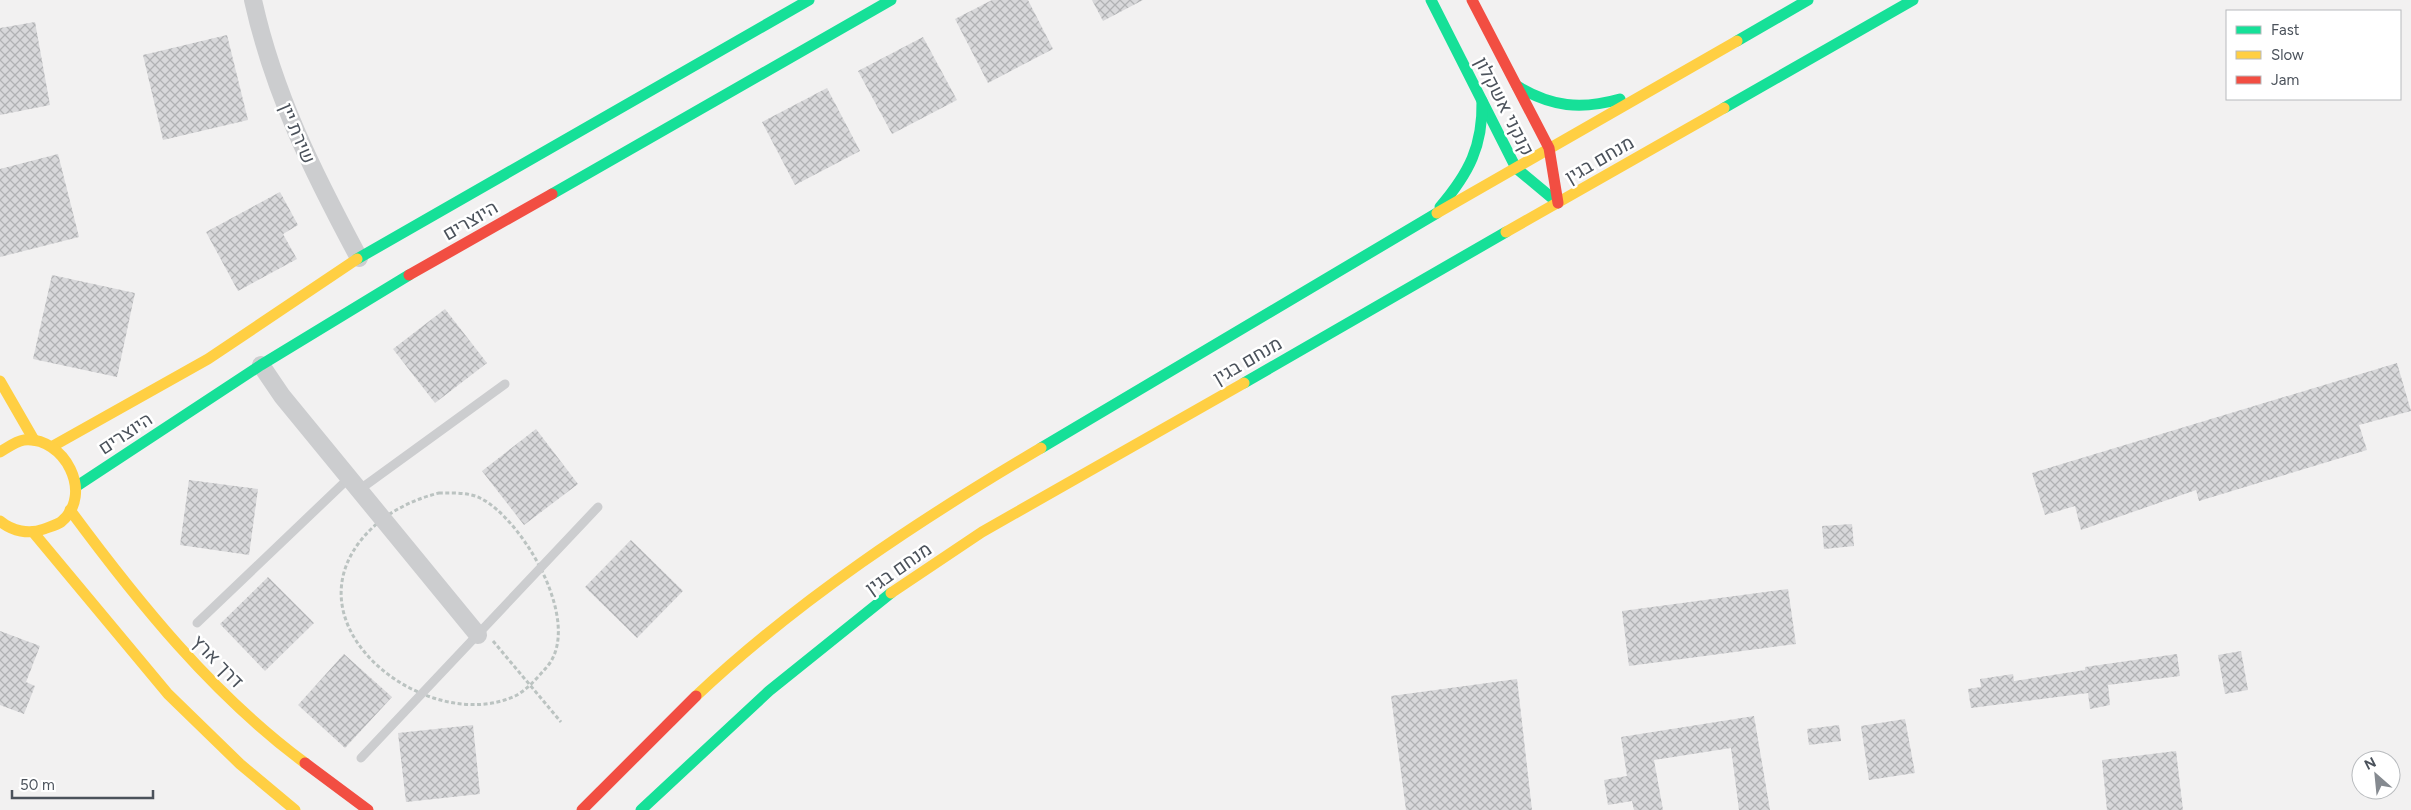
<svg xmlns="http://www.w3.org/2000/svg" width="2411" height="810" viewBox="0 0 2411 810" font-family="Figtree,Heebo,sans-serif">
<defs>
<pattern id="building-cross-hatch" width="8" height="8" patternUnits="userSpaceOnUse" patternTransform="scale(1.25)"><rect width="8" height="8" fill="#d8d8da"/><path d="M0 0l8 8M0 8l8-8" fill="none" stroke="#b1b2b4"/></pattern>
</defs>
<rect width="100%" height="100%" fill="#f2f1f1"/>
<g fill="url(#building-cross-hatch)">
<polygon points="992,0 1028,0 1053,49 988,83 955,19"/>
<polygon points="1092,0 1143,0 1103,21"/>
<polygon points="35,22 50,105 0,115 0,28"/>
<polygon points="227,35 248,120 163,140 143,55"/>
<polygon points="923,37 957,100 892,134 858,71"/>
<polygon points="827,88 860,151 795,185 762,122"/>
<polygon points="58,154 79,237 0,257 0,169"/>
<polygon points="280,192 298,225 283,234 297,259 238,291 206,232"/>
<polygon points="52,275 135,293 117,377 33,359"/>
<polygon points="445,309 487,363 435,403 393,349"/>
<polygon points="2397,363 2411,411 2359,425 2367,450 2199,501 2196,490 2081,530 2075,506 2045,515 2032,473"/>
<polygon points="536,429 578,484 524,525 482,471"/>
<polygon points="189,480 258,489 249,555 180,545"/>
<polygon points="1852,524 1854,546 1824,549 1822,526"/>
<polygon points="631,540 683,591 637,638 585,587"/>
<polygon points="268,577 314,623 265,671 220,624"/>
<polygon points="1788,589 1796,644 1629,666 1622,611"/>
<polygon points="0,631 40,646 26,682 35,686 24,714 0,705"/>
<polygon points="2241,651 2248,690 2225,694 2218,655"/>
<polygon points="344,654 392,697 345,748 298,705"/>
<polygon points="2177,654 2180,676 2108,685 2110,705 2090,709 2088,693 1971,708 1968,689 1981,687 1980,679 2013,674 2014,681 2085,670 2085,667"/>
<polygon points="1517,679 1532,810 1406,810 1391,696"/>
<polygon points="1754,716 1770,810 1739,810 1731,748 1654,760 1663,810 1634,810 1632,801 1608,805 1604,780 1627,776 1621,737"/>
<polygon points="1905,719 1915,773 1869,780 1861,726"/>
<polygon points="473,725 480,794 406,802 398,733"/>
<polygon points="1839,725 1841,741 1809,745 1807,729"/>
<polygon points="2176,751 2183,810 2107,810 2102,760"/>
</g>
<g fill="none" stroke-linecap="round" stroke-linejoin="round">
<g stroke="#bbc3c1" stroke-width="3" stroke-dasharray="4 2.5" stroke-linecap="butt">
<path d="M439,493C452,493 468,492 480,498C523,519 585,625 546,668C537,678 527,690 515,696C431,735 293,634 358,544C378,517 407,501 439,493Z"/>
<polyline points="493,641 561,722"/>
</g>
<g stroke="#cccdcf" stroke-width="9">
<polyline points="359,490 505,384"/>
<polyline points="197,623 349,478"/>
<polyline points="361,758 598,507"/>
</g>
<g stroke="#cccdcf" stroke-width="18">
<path d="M253,0C274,95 314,174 359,258"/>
<polyline points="261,365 282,396 478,635"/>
</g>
<g stroke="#16e098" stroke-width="11">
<polyline points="1431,0 1516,168 1558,203"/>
<polyline points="1737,41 1808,0"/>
<path d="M1517,86C1551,107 1581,110 1620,99"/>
<polyline points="1724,108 1913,0"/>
<polyline points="552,194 891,0"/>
<path d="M1440,207C1469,173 1483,146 1482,101"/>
<polyline points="357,259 809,0"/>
<polyline points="1244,383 1506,232"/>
<polyline points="1041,448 1437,213"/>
<polyline points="77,486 261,365 409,275"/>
<polyline points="641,810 769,691 891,593"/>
</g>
<g stroke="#ffcf43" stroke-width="11">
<polyline points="1437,213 1737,41"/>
<polyline points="1506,232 1724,108"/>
<polyline points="0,381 34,440"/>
<polyline points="53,446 208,359 357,259"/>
<path d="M0,452C7,448 16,441 24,440C64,436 95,494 61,522C57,525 49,527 44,529C29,535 12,531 0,521"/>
<path d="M70,510C138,602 212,694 305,763"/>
<polyline points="33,532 168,694 240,764 295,810"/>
<polyline points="891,593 982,532 1244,383"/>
<path d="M696,696C799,599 919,520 1041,448"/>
</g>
<g stroke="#f24e42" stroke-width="11">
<polyline points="1472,0 1549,148 1558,203"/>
<polyline points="409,275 552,194"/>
<polyline points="305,763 368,810"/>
<polyline points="582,810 696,696"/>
</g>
</g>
<g text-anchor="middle" stroke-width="5" stroke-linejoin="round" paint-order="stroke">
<g font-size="19" fill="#4b525b" stroke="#fff">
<text transform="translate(1505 106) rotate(63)" y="7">קנקני אשקלון</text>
<text transform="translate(298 133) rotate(67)" y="7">שירת יין</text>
<text transform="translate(1599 159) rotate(-30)" y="7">מנחם בגין</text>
<text transform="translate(470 220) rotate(-30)" y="7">היוצרים</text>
<text transform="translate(1247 360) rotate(-30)" y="7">מנחם בגין</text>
<text transform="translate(125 433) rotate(-33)" y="7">היוצרים</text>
<text transform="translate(898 568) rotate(-35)" y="7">מנחם בגין</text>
<text transform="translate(218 661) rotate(46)" y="7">דרך ארץ</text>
</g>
</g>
<rect x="2226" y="10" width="175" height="90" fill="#ffffff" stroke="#b7babd"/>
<rect x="2236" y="26" width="25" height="8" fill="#16e098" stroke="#b7babd"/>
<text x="2271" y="35" font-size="15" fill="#4b525b">Fast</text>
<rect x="2236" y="51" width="25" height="8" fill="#ffcf43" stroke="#b7babd"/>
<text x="2271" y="60" font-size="15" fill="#4b525b">Slow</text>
<rect x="2236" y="76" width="25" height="8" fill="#f24e42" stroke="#b7babd"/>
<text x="2271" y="85" font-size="15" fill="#4b525b">Jam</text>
<g transform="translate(2376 775) rotate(333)"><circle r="24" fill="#ffffff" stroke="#b7babd"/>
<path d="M0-4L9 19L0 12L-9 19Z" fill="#858a90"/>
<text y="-8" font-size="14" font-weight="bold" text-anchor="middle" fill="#4b525b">N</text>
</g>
<path d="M12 790v8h141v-8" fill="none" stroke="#4b525b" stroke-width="2.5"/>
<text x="20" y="790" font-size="15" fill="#4b525b" stroke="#ffffff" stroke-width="4" paint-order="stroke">50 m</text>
</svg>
